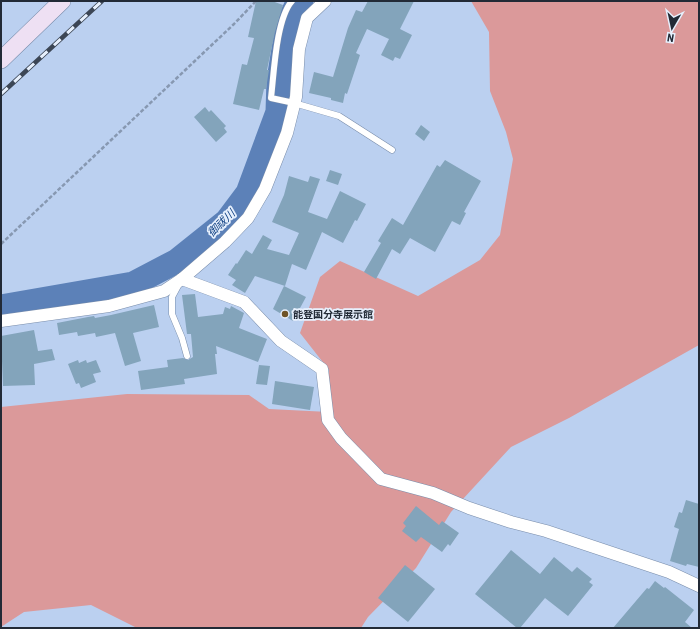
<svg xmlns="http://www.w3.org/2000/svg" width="700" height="629" viewBox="0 0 700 629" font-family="'Roboto Condensed','Noto Sans JP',sans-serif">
<rect width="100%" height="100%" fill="#bbd0f0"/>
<polygon fill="#db999a" points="471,1 699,1 699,345 569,418 511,447 451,512 416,568 368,617 361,628 137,628 91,605 24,612 1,627 1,407 127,394 249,395 269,409 329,412 329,370 300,333 320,277 340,261 418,296 480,260 500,235 513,159 506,132 490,91 489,32"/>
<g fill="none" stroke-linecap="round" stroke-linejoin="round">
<polyline stroke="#5c81b8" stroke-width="25" points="1,307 133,284 177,261 227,221 248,193 278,112 279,80 288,24 297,5 301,1"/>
</g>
<g fill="#83a4bb">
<polygon points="256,1 272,1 283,5 275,32 267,70 269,70 266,89 264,89 259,110 233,104 242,64 247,65 254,38 248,37"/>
<polygon points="368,1 414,1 400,29 412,35 400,59 395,57 393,61 381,55 389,39 367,29 356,53 360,55 347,94 345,93 343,103 331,100 331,98 309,93 314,72 333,77 348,28 356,10 362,12"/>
<polygon points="205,107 209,112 211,110 226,126 224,128 227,132 216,142 194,117"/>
<polygon points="421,125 430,132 424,141 415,134"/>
<polygon points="445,160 481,181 464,212 466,213 460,225 452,221 435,252 410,238 400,254 392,249 376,279 364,272 381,243 378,241 392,218 403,225 437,165 440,167"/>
<polygon points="330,170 342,174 338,185 326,181"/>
<polygon points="289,176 308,182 310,176 320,179 308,212 327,219 340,191 366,204 357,221 355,220 343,243 322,232 306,270 292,264 285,286 255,276 245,293 232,285 236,280 228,275 236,263 237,264 246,250 252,254 263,235 272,240 267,249 289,255 299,233 272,222 284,195"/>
<polygon points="284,286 306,297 293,321 273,309"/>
<polygon points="195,294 198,317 223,314 225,307 230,309 231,306 244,313 239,328 267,339 258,362 216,346 217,354 215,354 217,374 184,379 185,384 141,390 138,371 168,367 167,360 183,358 188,360 193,357 191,334 187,334 182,295"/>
<polygon points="154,305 159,327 133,333 141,361 125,366 115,333 96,337 95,333 78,336 77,332 59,335 57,323 88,317 94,316 95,318 111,315"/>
<polygon points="34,330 38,351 52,349 55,360 34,364 35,385 3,386 1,336"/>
<polygon points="78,360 79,363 86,360 87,363 96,360 101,372 93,374 96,382 81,388 79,383 76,384 68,364"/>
<polygon points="259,365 270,366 267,385 256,384"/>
<polygon points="275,381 314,387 310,410 272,404"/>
<polygon points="686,500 699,504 699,567 687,564 686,566 670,561 679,529 674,527 679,512 682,513"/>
<polygon points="416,506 439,525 442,521 459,533 450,546 448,544 442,552 421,537 416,542 402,531 406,526 403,523"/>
<polygon points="511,550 540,574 554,557 572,572 577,567 592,579 589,582 593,585 568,616 545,598 520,628 517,628 475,594"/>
<polygon points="405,565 435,589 408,622 378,598"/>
<polygon points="655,581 664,588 665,587 694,610 685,622 692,628 613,628 647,588 649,589"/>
</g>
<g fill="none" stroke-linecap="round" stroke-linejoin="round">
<g stroke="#798dab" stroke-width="7">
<g id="lane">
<path d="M292,1C276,19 274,73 271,98L294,103L339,116L392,150"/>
<polyline points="179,284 172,297 172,314 182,338 187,356"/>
</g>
</g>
<g stroke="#798dab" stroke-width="13">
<g id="street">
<polyline points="182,279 244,302 281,341 322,369 328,420 341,438 381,479 433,493 469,508 511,522 546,531 669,572 699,586"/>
<polyline points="1,321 109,306 164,291 182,279 225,242 248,218 265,189 287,133 296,97 299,49 307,18 325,1"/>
</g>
</g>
<g stroke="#798dab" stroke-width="18">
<polyline id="secondary" points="1,60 62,1"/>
</g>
<polyline stroke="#8798b1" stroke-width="2.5" stroke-dasharray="4 2" stroke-linecap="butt" points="1,244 234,24 256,1"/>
<use href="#lane" stroke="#fff" stroke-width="6"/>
<use href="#street" stroke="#fff" stroke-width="12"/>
<use href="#secondary" stroke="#eee0f3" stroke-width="17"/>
<g stroke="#3c4655" stroke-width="4.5">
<polyline id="rail" points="1,94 102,1"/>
</g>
<use href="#rail" stroke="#e7f0fd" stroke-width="3" stroke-dasharray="9" stroke-linecap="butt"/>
</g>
<circle fill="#6f5427" stroke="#e7f0fd" stroke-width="1.5" cx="285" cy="314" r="4"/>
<g text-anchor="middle" stroke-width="3.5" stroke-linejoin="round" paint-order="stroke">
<g font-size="10" font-weight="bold" fill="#222a36" stroke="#e7f0fd" text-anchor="start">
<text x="293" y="318">能登国分寺展示館</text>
</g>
<g font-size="11" font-style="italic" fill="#0e3f82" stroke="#e7f0fd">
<text transform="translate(221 223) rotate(-44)" y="4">御祓川</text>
</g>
</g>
<rect width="700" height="629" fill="none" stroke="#222a36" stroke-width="4"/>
<g transform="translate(672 28) rotate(189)" stroke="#e7f0fd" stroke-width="3" paint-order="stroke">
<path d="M0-3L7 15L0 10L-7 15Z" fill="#222a36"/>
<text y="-6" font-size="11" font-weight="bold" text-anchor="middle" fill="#222a36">N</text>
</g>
</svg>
